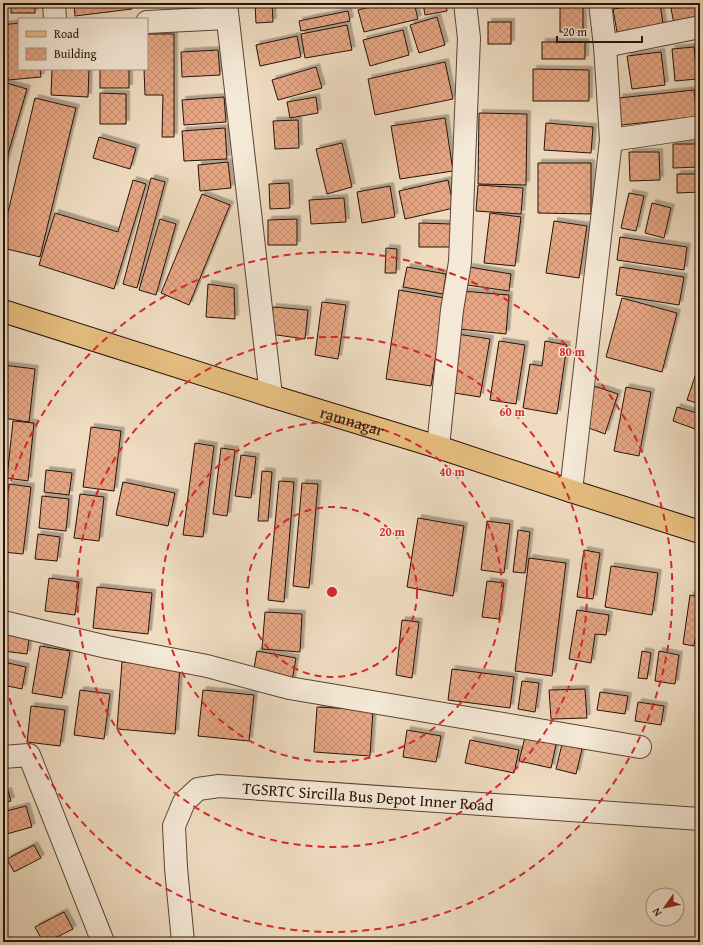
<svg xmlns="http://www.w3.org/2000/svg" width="703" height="945" viewBox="0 0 703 945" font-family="'Gentium Book Plus',serif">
<defs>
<pattern id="building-cross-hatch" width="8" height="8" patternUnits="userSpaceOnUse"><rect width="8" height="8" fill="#e6a683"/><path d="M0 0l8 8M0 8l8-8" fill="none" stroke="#c58e70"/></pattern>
<filter id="shadow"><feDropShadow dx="3.5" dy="-3.5" stdDeviation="0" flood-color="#0004"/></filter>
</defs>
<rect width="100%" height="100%" fill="#eedbc0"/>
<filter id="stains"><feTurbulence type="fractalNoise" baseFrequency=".005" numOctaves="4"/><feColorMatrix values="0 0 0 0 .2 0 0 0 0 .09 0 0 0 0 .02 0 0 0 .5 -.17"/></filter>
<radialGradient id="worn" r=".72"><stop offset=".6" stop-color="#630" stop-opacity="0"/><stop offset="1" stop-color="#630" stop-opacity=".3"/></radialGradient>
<g fill="url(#building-cross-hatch)" stroke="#271207" filter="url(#shadow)">
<rect x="11" y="3" width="24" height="10"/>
<polygon points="74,3 131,3 132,9 75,16"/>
<polygon points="146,3 176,3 176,4 147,7"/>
<polygon points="187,3 214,3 214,7 188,10"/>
<polygon points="255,3 272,3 273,22 256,23"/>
<polygon points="386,3 414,3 418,19 364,32 358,10"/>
<polygon points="423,3 446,3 447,11 425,15"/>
<polygon points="660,3 664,31 618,38 613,9"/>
<polygon points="670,3 700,3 700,21 674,24"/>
<rect x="560" y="5" width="23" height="27"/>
<polygon points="348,11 350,21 301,31 299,21"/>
<polygon points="437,17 445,45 419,53 410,25"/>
<rect x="488" y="22" width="23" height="22"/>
<polygon points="19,23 19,69 40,69 41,77 8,80 3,25"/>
<polygon points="347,25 352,50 305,58 301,34"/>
<polygon points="403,30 409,55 370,66 363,40"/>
<polygon points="147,34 174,34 174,137 162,137 163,95 145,95 144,69 147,69"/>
<polygon points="297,36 301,57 260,66 256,45"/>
<rect x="542" y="42" width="43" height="17"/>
<polygon points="698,46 700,46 700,60"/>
<polygon points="694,47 697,79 675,81 672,49"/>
<polygon points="218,50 220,75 182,77 181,52"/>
<polygon points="661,52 665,85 632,89 627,56"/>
<polygon points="445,62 453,99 375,115 368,79"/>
<polygon points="316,67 322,88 278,100 272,80"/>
<polygon points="52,69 89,69 88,97 51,95"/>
<rect x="100" y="69" width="29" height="19"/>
<polygon points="533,69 589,70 589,101 533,101"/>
<polygon points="3,82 27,89 3,171"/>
<polygon points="694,90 697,117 621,125 619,98"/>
<polygon points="100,93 126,94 126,124 100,124"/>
<polygon points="224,97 226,122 184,125 182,100"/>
<polygon points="316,97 318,113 290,118 287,102"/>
<polygon points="35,98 76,108 40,257 3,248 3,224 5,225"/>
<polygon points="479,113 527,114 526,185 478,184"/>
<polygon points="445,118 453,171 400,179 391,126"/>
<polygon points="298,120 299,148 275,149 273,121"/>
<polygon points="546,123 593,127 591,153 544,150"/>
<polygon points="225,128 227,159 184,161 182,131"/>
<polygon points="99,137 136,148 130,169 93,158"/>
<polygon points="342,143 352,187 327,194 316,149"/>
<polygon points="673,144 700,144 700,167 673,168"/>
<polygon points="629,152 659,152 660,180 630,181"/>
<polygon points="228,162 231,188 200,191 198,165"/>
<polygon points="538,163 591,163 591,214 538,213"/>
<polygon points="677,174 700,174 700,192 677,193"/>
<polygon points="151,178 165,182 137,288 123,284"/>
<polygon points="133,180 146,184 114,289 39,265 55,213 118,232"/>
<polygon points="448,180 454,208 405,219 399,191"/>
<polygon points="289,183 290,208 270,209 269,184"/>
<polygon points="478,185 523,188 521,214 476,211"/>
<polygon points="390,186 395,217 362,223 357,192"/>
<polygon points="629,193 644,196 636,231 621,228"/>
<polygon points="202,194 230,205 189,305 161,293"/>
<polygon points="344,198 346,222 311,224 309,200"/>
<polygon points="652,203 671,208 664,238 645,233"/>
<polygon points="490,213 521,217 515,266 484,263"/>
<polygon points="160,219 176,224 156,295 139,290"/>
<polygon points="297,219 297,245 268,245 268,220"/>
<polygon points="554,221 587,226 579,278 546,273"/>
<polygon points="419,223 451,224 451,247 419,247"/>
<polygon points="620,237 687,247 684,270 617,260"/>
<polygon points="386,248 397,249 396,273 385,273"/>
<polygon points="407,267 446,274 443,294 403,287"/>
<polygon points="469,267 511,274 509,291 467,285"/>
<polygon points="620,267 684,277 679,305 616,295"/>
<polygon points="208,284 234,288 235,319 206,317"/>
<polygon points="399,290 445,298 431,386 386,379"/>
<polygon points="462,291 509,295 506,334 459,329"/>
<polygon points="622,298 677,313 662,372 606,357"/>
<polygon points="322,302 346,305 338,359 315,355"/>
<polygon points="273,307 308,310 305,339 270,334"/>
<polygon points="457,334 490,339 480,397 448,392"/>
<polygon points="499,341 525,345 516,404 490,400"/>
<polygon points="545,341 567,345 557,414 523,408 530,364 542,366"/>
<polygon points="700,362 700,404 687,400"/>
<polygon points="3,365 35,369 29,422 3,418"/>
<polygon points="594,386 618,394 605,434 581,425"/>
<polygon points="626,387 651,392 639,456 614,451"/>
<polygon points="677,407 700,414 700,424 698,430 673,421"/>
<polygon points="13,421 34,423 28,481 7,478"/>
<polygon points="91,427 121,431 114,491 83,487"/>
<polygon points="195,443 214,446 203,537 183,535"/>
<polygon points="221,448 235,450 227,516 213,514"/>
<polygon points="241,455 256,457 251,498 235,496"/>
<polygon points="46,470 72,473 69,495 44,492"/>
<polygon points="262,471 272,472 268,521 258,521"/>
<polygon points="279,481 294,482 284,602 268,600"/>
<polygon points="123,482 175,493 168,526 116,515"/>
<polygon points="302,483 318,484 309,588 293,586"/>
<polygon points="9,484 31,487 23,554 3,552 3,529"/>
<polygon points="80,494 104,497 99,541 74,538"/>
<polygon points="42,496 69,499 66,531 39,528"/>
<polygon points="418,518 464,526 453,596 407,587"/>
<polygon points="487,521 510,524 504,573 481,570"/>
<polygon points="518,530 530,532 525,573 513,572"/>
<polygon points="38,534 60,537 57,561 35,559"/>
<polygon points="584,550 600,553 593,599 577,597"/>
<polygon points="529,558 566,563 552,676 515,671"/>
<polygon points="611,566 658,573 652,615 605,607"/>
<polygon points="49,578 79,582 75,615 45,611"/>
<polygon points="487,581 504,583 499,619 482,617"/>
<polygon points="97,587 152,593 148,634 93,628"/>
<polygon points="690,595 700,597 700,609 694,646 683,644"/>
<polygon points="577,610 609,615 606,635 595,634 591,663 569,659"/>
<polygon points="265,612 302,614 300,652 262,649"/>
<polygon points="402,620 419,622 412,678 396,675"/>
<polygon points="3,629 30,632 27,654 3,651"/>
<polygon points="40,646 70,651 62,698 32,693"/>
<polygon points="257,651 296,658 292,681 253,674"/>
<polygon points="642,651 651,653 647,679 638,678"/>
<polygon points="659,651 679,655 675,684 655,681"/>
<polygon points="3,662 26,667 22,689 3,685"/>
<polygon points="122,662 180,667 175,734 117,729"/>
<polygon points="452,669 514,677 510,708 448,700"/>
<polygon points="522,681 539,683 535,712 518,709"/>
<polygon points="585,689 587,718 551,719 549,690"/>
<polygon points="80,690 110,694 104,739 74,735"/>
<polygon points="203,690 254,695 249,741 198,736"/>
<polygon points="600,692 628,696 625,714 597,710"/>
<polygon points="638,702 664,706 661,725 635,721"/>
<polygon points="31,706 65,710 60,746 27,742"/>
<polygon points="317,707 373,710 370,756 314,752"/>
<polygon points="407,730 441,736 436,762 403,757"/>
<polygon points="526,733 557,740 551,768 519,761"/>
<polygon points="470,740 519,750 514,773 465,763"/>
<polygon points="562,744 582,749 576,774 556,769"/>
<polygon points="8,791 11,801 3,803 3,793"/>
<polygon points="26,806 32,827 3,835 3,812"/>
<polygon points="34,845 41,858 14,872 7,859"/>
<polygon points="64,912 73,929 47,942 43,942 35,927"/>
</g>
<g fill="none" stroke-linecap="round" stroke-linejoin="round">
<g stroke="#594435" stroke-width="24">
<g id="minor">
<polyline points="54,3 55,19"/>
<polyline points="226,3 271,396"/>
<polyline points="147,22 227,18"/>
<polyline points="605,46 700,27"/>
<polyline points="611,140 700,127"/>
<polyline points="438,447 452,310 460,262 469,38 465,3"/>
<polyline points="571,491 611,140 605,46 600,3"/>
<polyline points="3,622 107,647 207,666 289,688 640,747"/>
<polyline points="3,757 29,755 103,942"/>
<path id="s1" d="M183,942L176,868L174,826L184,802L198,789L219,786L700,819"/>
</g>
</g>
<g stroke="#271207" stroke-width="24">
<g id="major">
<path id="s2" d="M3,311L271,396L438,447L571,491L700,532"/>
</g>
</g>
<use href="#minor" stroke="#f4e8d6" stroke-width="22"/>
<use href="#major" stroke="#e7be80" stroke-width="22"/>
</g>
<g fill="none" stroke="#d62828" stroke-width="2" stroke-dasharray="7 5">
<circle cx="332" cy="592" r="85"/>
<circle cx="332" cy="592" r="170"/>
<circle cx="332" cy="592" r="255"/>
<path d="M4 504A340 340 0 1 1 4 680"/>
</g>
<g text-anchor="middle" stroke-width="3" stroke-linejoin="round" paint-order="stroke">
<g font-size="16" fill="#271207" stroke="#f4e8d6">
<text dy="6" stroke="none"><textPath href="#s2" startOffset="366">ramnagar</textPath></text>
<text dy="6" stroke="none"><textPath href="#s1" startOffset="332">TGSRTC Sircilla Bus Depot Inner Road</textPath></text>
</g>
</g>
<circle cx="332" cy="592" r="6" fill="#d62828" stroke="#f4e8d6" stroke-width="2"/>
<g font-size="12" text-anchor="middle" font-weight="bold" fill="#d62828" stroke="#f4e8d6" stroke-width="3" stroke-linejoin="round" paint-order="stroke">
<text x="572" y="356">80 m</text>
<text x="512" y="416">60 m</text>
<text x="452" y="476">40 m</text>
<text x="392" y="536">20 m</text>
</g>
<rect width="703" height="945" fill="none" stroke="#eedbc0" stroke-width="16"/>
<rect x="4" y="4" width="695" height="937" fill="none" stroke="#271207" stroke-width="2"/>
<rect x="8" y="8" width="687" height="929" fill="none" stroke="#271207"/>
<rect x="18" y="18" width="130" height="52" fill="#f4e8d6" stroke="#a29283"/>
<rect x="26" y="31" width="20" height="6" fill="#e7be80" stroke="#a29283"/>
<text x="54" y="38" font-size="12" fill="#271207">Road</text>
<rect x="26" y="48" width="20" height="12" fill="url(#building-cross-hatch)" stroke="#a29283"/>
<text x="54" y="58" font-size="12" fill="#271207">Building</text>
<g transform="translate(665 907) rotate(237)"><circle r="19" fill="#f4e8d6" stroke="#a29283"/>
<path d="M0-3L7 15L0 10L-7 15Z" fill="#8f2418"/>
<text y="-6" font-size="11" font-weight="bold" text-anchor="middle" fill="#271207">N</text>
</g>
<path d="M557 36v6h85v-6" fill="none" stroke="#271207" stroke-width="2"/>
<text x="563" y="36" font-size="12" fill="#271207" stroke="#f4e8d6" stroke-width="3" paint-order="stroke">20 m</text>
<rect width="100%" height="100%" filter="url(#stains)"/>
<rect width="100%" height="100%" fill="url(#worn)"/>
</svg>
